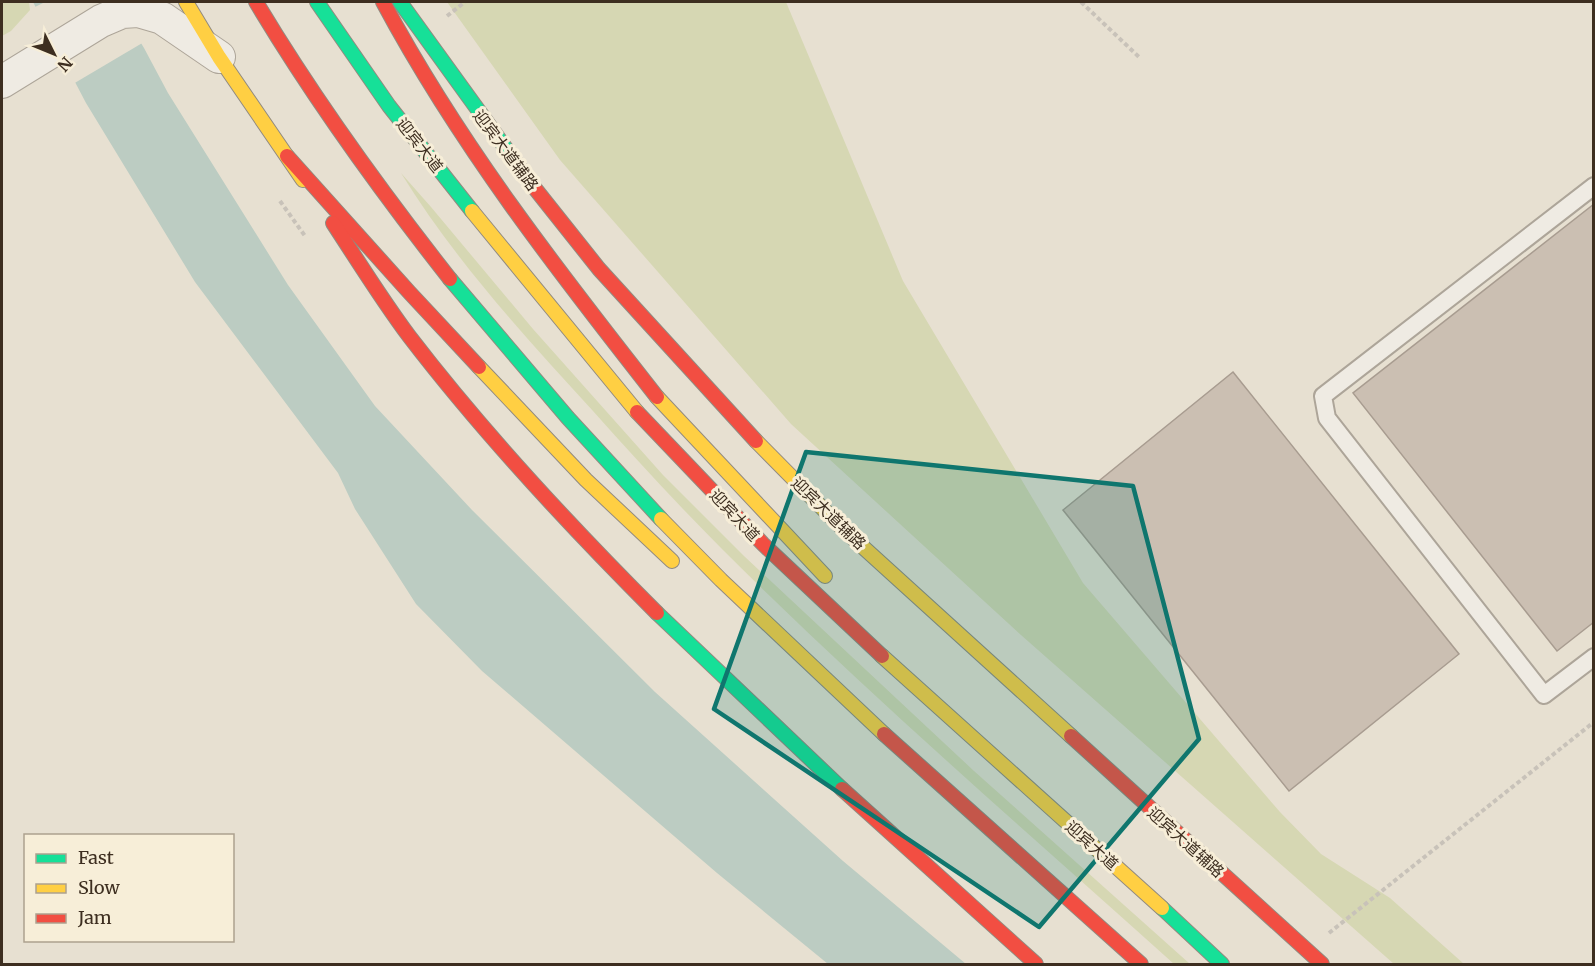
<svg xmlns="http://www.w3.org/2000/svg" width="1595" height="966" viewBox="0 0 1595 966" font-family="Merriweather,'Noto Sans SC',serif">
<rect width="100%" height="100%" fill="#e7e0d1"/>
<g fill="#d6d7b3">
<polygon points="2,2 29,2 30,10 11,31 2,36"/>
<polygon points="447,2 786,2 903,281 1083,583 1280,812 1321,854 1390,898 1464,964 1394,964 1021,635 791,424 560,160"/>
<path d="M401,173L431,207L533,329L663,475L744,556L974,771L1190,964H1174C1023,828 867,694 723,550C678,505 635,458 593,411C524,336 454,259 401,173Z"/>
</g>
<polygon fill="#bcccc2" points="33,2 116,2 144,48 168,93 288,285 375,406 472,510 655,692 843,861 966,964 828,964 717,873 482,671 416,604 355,509 338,473 195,282 86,103"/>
<polygon fill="#e7e0d1" points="45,2 119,2 144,42 73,84 33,8"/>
<g fill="#cbbfb2" stroke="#a89c90" stroke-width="1.5">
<polygon points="1594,204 1594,622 1557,651 1353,393"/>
<polygon points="1233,372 1459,654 1289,791 1063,510"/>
</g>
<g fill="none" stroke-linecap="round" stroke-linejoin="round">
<g stroke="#ada599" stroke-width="20">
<polyline id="lane" points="1594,186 1323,396 1327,418 1544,695 1594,657"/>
</g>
<g stroke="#ada599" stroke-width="34">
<polyline id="street" points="2,82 101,21 122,12 138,11 162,18 219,57"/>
</g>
<g stroke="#928b80" stroke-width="16">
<g id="fast">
<polyline points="317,2 389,106 472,211"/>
<polyline points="400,2 533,186"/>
<polyline points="450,279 568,418 661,519"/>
<polyline points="657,613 842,789"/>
<polyline points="1162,908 1222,964"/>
</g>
</g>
<g stroke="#928b80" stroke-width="16">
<g id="slow">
<polyline points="186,2 219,57 303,180"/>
<polyline points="472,211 637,412"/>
<polyline points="479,367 586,480 672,561"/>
<polyline points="657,397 825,576"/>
<polyline points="756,441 842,528 1071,736"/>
<polyline points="661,519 721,580 884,734"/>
<polyline points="882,656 1162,908"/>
</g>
</g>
<g stroke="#928b80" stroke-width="16">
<g id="jam">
<path d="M256,2C314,99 380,190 450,279"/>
<path d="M383,2C459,144 558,271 657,397"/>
<polyline points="287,156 409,292 479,367"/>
<polyline points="533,186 599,269 756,441"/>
<path d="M333,223C358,261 382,300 409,336C484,434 570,526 657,613"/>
<polyline points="637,412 763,544 882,656"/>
<polyline points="884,734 1141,964"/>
<polyline points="1071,736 1322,964"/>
<polyline points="842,789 1036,964"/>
</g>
</g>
<g stroke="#c8c2b9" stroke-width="4" stroke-dasharray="4.5 3" stroke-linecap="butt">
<polyline points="1081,2 1139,57"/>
<polyline points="447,16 465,2"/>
<polyline points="280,201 305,236"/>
<polyline points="1329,933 1594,722"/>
</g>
<use href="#lane" stroke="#efebe3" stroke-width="16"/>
<use href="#street" stroke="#efebe3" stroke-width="32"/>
<use href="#fast" stroke="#16e098" stroke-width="14"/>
<use href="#slow" stroke="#ffcf43" stroke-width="14"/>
<use href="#jam" stroke="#f24e42" stroke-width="14"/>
</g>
<path fill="#0f766e" fill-opacity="0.2" stroke="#0f766e" stroke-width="4.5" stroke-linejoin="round" d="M806,452L1133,486L1199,739L1039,927L714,709Z"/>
<g text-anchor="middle" stroke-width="6" stroke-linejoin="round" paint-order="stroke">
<g font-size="16" fill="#3d2e20" stroke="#f7eed8">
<text transform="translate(420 145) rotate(52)" y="6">迎宾大道</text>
<text transform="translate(506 150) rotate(53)" y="6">迎宾大道辅路</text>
<text transform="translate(829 513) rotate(44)" y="6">迎宾大道辅路</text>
<text transform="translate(735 515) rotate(47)" y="6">迎宾大道</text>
<text transform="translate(1186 842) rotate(42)" y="6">迎宾大道辅路</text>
<text transform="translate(1092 845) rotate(42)" y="6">迎宾大道</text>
</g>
</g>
<rect width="1595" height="966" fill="none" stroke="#3d2e20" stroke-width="6"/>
<rect x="24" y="834" width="210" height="108" fill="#f7eed8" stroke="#ada18e" stroke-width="1.5"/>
<rect x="36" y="854" width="30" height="9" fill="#16e098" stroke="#ada18e" stroke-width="1.5"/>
<text x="78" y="864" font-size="18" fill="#3d2e20">Fast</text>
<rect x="36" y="884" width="30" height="9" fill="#ffcf43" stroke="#ada18e" stroke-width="1.5"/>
<text x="78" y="894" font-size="18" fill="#3d2e20">Slow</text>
<rect x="36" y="914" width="30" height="9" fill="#f24e42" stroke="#ada18e" stroke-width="1.5"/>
<text x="78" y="924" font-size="18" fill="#3d2e20">Jam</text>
<g transform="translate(54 54) rotate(133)" stroke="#f7eed8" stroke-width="4.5" paint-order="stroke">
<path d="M0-4.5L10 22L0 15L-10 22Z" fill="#3d2e20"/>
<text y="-9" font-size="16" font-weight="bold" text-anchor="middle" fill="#3d2e20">N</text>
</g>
</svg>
